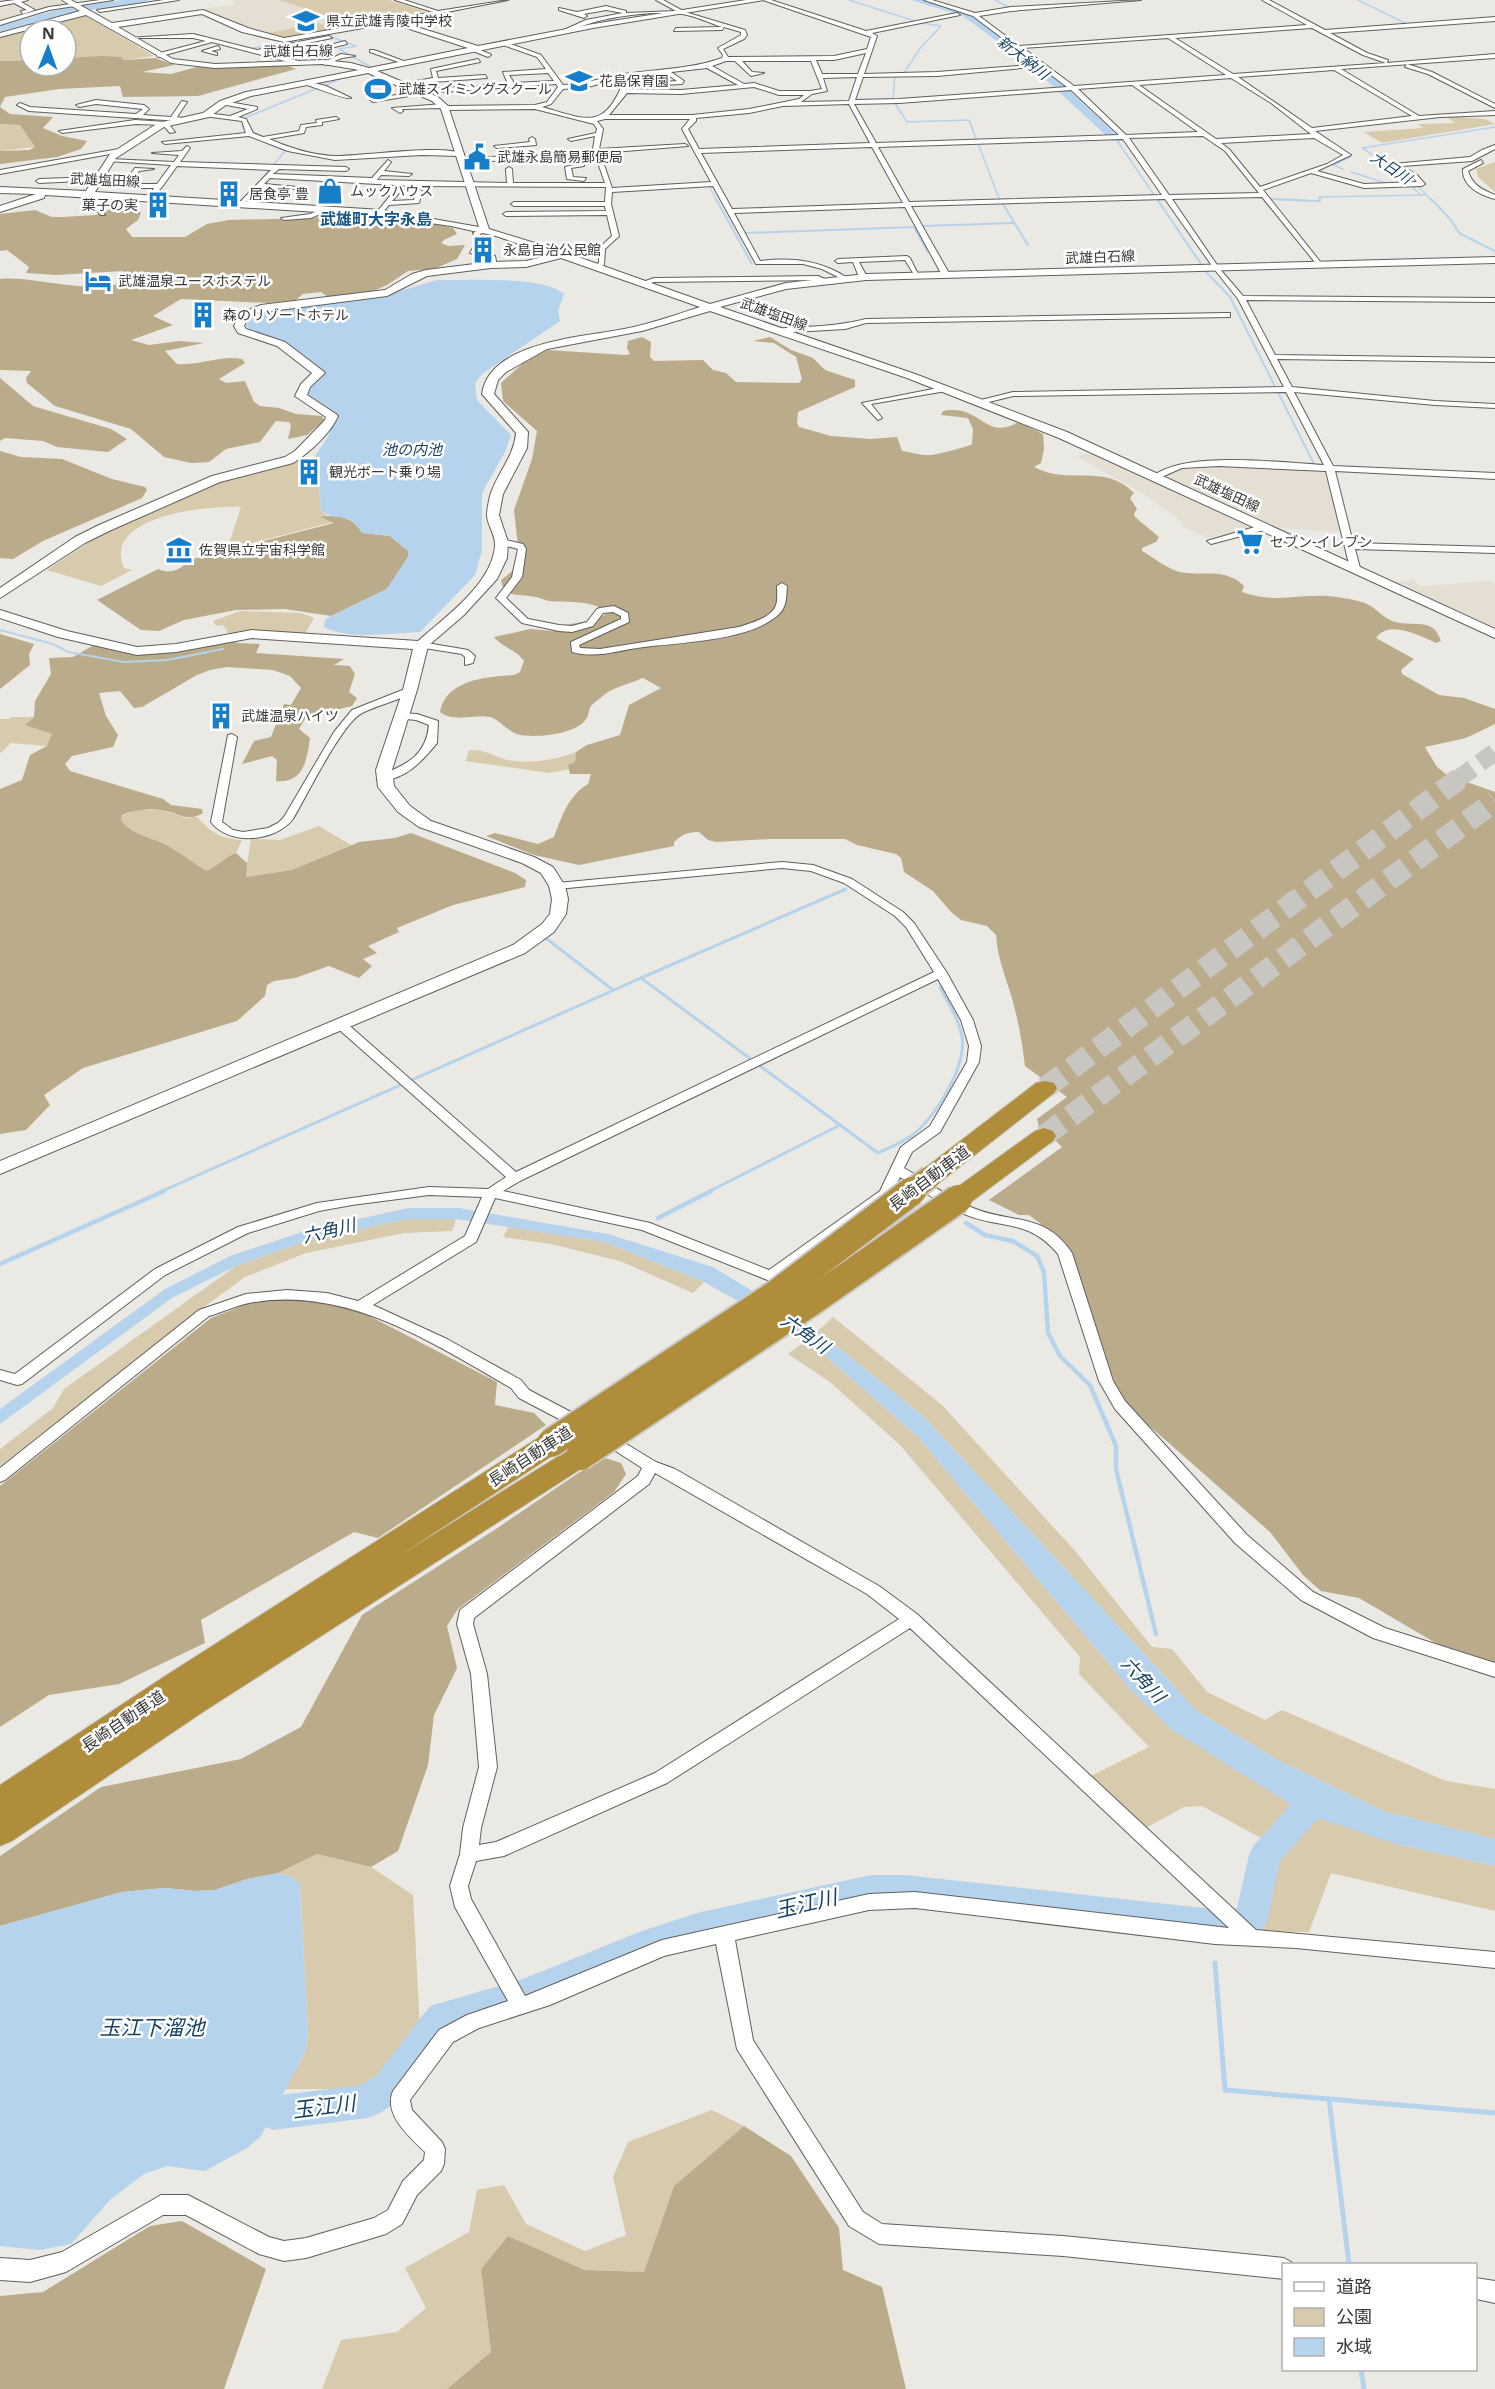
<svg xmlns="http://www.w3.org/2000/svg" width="1495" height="2389" viewBox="0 0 1495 2389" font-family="'Noto Sans','Noto Sans JP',sans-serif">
<rect width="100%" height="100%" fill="#ebe9e3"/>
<g fill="#e4dfd2">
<polygon points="0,0 58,0 66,4 0,21"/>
<polygon points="231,0 395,0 429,11 291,38 280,38 248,29 203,9 235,4"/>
<polygon points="1092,453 1101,453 1260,527 1211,540 1180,525 1182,522 1144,494 1076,456"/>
<polygon points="1219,465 1325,471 1343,532 1279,528 1165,476 1184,468"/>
<polygon points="1413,580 1420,586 1492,581 1495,584 1495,630 1394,582"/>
</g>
<g fill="#d7caad">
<polygon points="279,0 388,0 422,10 421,12 354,25"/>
<polygon points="84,15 154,56 124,60 121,57 66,58 66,30 30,30 30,59 0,61 0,36"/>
<polygon points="317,23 337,29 291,38 265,34"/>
<polygon points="1445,116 1485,119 1495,124 1382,143 1364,132 1423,128 1418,124 1455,123"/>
<polygon points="0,124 20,125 35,147 0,151"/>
<polygon points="1495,162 1495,192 1478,177 1476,169"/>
<path d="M293,460L317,463L321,511L327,516L321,518L333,522L244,545L229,544L241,507C211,505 101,515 124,568L132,570L101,586L47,570C99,534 157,500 217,480C242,472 268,467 293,460Z"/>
<polygon points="240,611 301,613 314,618 305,634 230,636 223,625 216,626 213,621"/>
<polygon points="11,717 34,717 26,725 52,734 47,746 11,743 0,753 0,719 9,719"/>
<path d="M469,750C484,750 488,753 501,758C522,766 556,760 576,752L575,762L568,765L569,769L550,773L466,761Z"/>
<path d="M136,810H161L187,818L197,817C211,832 220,839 242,840L236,853C224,857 218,867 206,872C192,862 177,850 162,843C146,836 133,834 121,820L122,816Z"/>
<polygon points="319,826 351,845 292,870 245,877 251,839 280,840"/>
<polygon points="407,1219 456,1219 452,1231 404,1233 306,1253 245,1277 197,1312 0,1466 0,1449 53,1408 64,1389 236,1266 306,1241"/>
<polygon points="509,1227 604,1242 704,1282 693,1293 620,1261 551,1244 503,1237"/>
<polygon points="833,1317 942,1405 1076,1552 1152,1647 1172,1649 1207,1692 1265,1720 1282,1710 1446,1781 1495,1789 1495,1839 1386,1812 1276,1759 1197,1711 923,1416 818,1331"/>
<polygon points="807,1340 918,1437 1130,1689 1172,1730 1396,1844 1495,1866 1495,1911 1331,1873 1309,1932 1262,1931 1243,1913 1261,1838 1202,1806 1184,1807 1142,1830 1087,1778 1149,1747 1079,1674 1080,1657 900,1445 830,1382 788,1354"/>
<polygon points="317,1854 371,1867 413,1895 420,2030 382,2080 358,2089 285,2089 306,2050 308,2032 300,1884 290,1876 278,1873"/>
<polygon points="712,2110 744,2126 674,2186 644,2272 585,2270 508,2236 481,2269 491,2352 447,2389 322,2389 341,2340 397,2332 426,2308 405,2268 469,2232 477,2190 504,2185 526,2224 585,2251 626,2235 613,2177 628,2142"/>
</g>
<g fill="#baab8a">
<polygon points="102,56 121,57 124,60 155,58 174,65 142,72 171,74 197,67 286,65 296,69 198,96 123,97 120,86 59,89 5,97 0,107 0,61 30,60 30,66 66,66 66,58"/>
<polygon points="0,107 10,114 53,117 43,128 62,136 87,141 81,149 57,157 0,164 0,151 29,150 35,147 20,125 0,124"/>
<path d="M135,207L141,213L138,220L126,229L132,237H185L207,224L229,220L315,218L330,212L361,213L415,219L453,228L457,234L444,240L441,243L448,246L465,245L457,259L434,269L408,271L387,285L367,294L329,298L321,292L303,294L296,300L268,303L181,299L153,316L173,325L131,340L149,345L179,341L204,343L165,351L177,364C199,366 221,355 242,359L245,363L219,379L226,383L245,381L254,402L260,406L279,408L296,414L322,416L324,420L307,435L288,439L291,426L289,422L276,421L260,442L226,449L209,462L191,463L164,457L131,429L55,406L27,383L26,378L31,371L0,370V279C36,275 104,300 131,277L123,271L56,275L26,273L29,267L7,250L0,251V214L35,210L52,217H63L96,215L114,208Z"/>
<path d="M642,337L651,342L650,357L654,361L703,360L713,370L726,373L736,382L799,383L802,379L796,357L774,343L753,341L770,337L791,350L813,358L825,370L855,380V387L798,412L797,422L799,427L831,436L871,439L897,437L902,451C911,452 922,456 931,455C935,455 971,446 972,444L973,429L968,418L941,415L943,411C981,403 985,442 1018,422L1043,434L1044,449L1041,463L1034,467C1068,486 1104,462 1134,493L1130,498L1137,509L1134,514L1135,517L1159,537L1156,542L1142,548V551C1153,557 1167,569 1180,572C1202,577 1225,567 1244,586L1242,592C1278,605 1302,592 1337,597C1348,599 1359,600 1369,605C1378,610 1384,619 1395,622C1416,627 1433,617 1441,641L1436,643C1420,636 1389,619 1376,638L1414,659L1401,670L1402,674L1439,695L1464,698L1495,709V724L1466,738L1425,747L1437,767L1447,775L1495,792V1663L1439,1645L1359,1598L1321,1591L1303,1575L1270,1532L1121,1401L1066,1243L1029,1215H1019L989,1200L1062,1147L1049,1134L1040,1131L1037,1119L1067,1097L1025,1066C1022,1042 1018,1018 1011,995C1004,972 998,959 996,935L987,926L961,920L952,913L933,891L904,872L901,858L896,854L857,845L845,839H769L716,842L708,840L699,832C688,832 683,834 674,842V846L579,865L534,855L486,836L495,833L538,844L554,837C562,816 568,796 588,784L591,774H570L568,765L575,762L576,752L587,745L620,735L629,705L661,688L643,678C631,683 615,687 605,694C601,698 594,702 591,706C588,710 589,716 586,719C577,734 537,738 521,735C508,733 498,718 490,717C474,714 454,723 440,712C446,679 488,677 514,675L520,672L524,661C516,649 504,649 494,637L530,629L553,631L569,629L565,625L594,620L608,613C591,599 570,603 549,601C544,600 541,598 536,597C525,595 514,596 504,592L501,580L515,569L518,547L514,510L532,459L537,431L503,401L501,383L523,363L547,350L625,355L630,354L627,348L628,341Z"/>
<polygon points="0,378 33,406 111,429 127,439 108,452 57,447 43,441 5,438 0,441"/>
<polygon points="0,451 21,457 62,459 112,479 145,487 147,490 142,498 43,541 13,559 0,558"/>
<path d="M327,516C344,516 353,519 363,533L390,536L408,551V557L387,589L331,616L285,609L236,610L184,620L159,631L141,630L97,600L158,569C166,573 176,572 183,566L185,561L334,523L320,517Z"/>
<polygon points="0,634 34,644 29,654 30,665 0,689"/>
<path d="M232,640L237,643L260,644L256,653L344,659L334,665L350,666L355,674L349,692L357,698L352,706L306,717L299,729L310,738C307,759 304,784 276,781L277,760L272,756L242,764L254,741L271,737L284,704L291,705L301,688L290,676L273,670L227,667L210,670L197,675L142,707L134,708L120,691L99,693L106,716L118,735L113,747L72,756L65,764L70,771L163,799L171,805L202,809L203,813C187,823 177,812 161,810C147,808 134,810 122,815L121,820C132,834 146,836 162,843C177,850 192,862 206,871C218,867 224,857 236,853L247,863L246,877L292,870L359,842L395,838L411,833L515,873L526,880L525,887L453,905L397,928L399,932L368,946L377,953L363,959L372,966L359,978L329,966L295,978L274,981L267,985L265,996L237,1021L83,1068L44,1095L50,1105L26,1130L0,1134V789L22,780L30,755L47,746L52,734L25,725L34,717L35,701L51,674L49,658L73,657L94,645L122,652L159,653Z"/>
<polygon points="298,1299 348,1305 497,1382 495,1405 534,1413 546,1425 378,1538 354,1532 201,1620 205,1643 119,1684 49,1695 0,1727 0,1486 211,1318 249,1303"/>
<polygon points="602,1457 621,1463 626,1474 614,1492 458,1609 447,1626 457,1668 434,1715 428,1765 398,1851 371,1867 317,1854 278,1873 247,1879 215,1890 196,1891 164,1888 122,1892 0,1926 0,1856 101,1787 241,1759 301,1727 362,1615 496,1529"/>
<polygon points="744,2126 791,2156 839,2228 843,2270 882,2287 906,2389 447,2389 491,2352 481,2269 508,2236 585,2270 644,2272 674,2186"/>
<polygon points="182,2221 266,2269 224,2389 0,2389 0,2296 43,2292 150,2226"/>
</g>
<g fill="#b6d3ed">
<path d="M437,280C466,281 543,275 564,294C559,309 557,306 560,321L482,374L475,383L477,400L511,435L505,452L482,493V551L475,575L420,632C395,633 345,640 324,627L325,619L387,589L408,557V551L390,536L362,533C347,509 338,523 321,511L318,469L315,456L329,435L335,418L305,398L308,388L323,372L282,340L251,330L246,326L251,312L383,296Z"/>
<polygon points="408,1208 459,1208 608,1234 713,1267 818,1331 923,1416 1197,1711 1276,1759 1386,1812 1495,1839 1495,1866 1396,1844 1306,1814 1172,1730 1130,1689 918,1437 807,1340 704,1282 604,1242 456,1219 407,1219 306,1241 236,1266 172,1298 0,1424 0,1409 165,1289 230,1256 305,1231"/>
<polygon points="278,1873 290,1876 300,1884 308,2032 306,2050 261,2136 247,2148 205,2171 167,2166 144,2174 111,2199 71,2244 40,2250 0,2246 0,1926 122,1892 164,1888 196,1891 215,1890 247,1879"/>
</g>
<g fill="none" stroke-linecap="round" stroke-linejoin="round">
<g stroke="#b6d3ed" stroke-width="1.5">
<polyline points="849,0 921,23 941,26 921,47 904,73 895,74 893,100"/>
<polyline points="995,0 1010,8"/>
<polyline points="1358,0 1409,25"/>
<polyline points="491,3 509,0"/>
<polyline points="324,34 356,46 339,49 371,67"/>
<polyline points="248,49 292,41"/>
<polyline points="1272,100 1299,119"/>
<polyline points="894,102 907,122 969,120 1000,201"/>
<polyline points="247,134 242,126 247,117 340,79"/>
<polyline points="253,137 285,151 265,175 270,176"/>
<polyline points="1116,139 1158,201"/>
<polyline points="1343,169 1333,165 1350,157"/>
<polyline points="1351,172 1389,184"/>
<polyline points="709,186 717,201"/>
<polyline points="1411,186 1420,194"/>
<polyline points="1272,199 1308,201"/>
<polyline points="1320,201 1319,197 1425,195"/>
<polyline points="1432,201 1411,179 1362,148 1495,127"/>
</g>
<g stroke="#b6d3ed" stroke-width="2">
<polyline points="716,199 752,264"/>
<polyline points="1000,199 1028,245"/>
<polyline points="1157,199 1201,264"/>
<polyline points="1272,199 1320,201 1320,199"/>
<polyline points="1431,199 1451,220 1459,233 1495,251"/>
<polyline points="924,226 1013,223"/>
<polyline points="746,233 914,227 927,251"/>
<polyline points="1206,272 1230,297 1314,464"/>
<polyline points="0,630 53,644 68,652 124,662 167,660 223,649"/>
</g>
<g stroke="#b6d3ed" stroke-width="3">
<polyline points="547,939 613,990"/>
<polyline points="641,978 846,889"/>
<path d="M160,1192L641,978L878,1153C889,1148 901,1143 911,1136C934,1119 967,1067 962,1037C959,1019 948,1003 940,987"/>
<polyline points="708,1192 840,1125"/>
</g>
<g stroke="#b6d3ed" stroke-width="4.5">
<polyline points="658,1218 711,1191"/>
<polyline points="966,1223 985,1235 1013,1241 1037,1256 1044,1272 1048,1333 1060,1356 1090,1385 1116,1446 1116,1469 1156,1634"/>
<polyline points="0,1264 164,1191"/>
</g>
<g stroke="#b6d3ed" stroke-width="5">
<polyline points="1215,1963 1225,2090 1329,2099 1349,2264"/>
<polyline points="1329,2099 1495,2113"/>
<polyline points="1361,2370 1364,2389"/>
</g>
<g fill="#b6d3ed" fill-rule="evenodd">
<polygon points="122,0 148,0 143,3 68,13 0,32 0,26 67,7"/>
<polygon points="911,0 926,0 969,12 1041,64 1121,139 1120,141 1112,141 1033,68 963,16"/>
<polygon points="1320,1793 1331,1797 1336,1806 1331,1815 1316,1821 1280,1861 1267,1922 1262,1932 1250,1937 1212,1939 905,1903 871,1903 697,1943 646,1960 526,2009 453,2030 400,2100 380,2113 368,2118 273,2130 260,2125 255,2113 260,2101 273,2096 362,2085 376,2076 430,2006 523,1979 639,1932 697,1913 871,1875 905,1875 1212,1909 1237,1908 1249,1855 1254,1845 1294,1801"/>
</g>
<polyline stroke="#c8c6c1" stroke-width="18" stroke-dasharray="18 9" stroke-linecap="butt" points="1458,779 1495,752"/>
<g stroke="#c8c6c1" stroke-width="22" stroke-dasharray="22 11" stroke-linecap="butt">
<polyline points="1045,1088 1460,778"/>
<polyline points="1044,1136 1495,801"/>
</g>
<g stroke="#615f5a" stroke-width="2">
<g id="street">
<polygon points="15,0 28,0 21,2 35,10 23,14 21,11 27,10 14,3 0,6 0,2"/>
<polygon points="100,0 113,0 49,10 0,25 0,21 49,7"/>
<polygon points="164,0 179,0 100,12 97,10"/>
<polygon points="395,0 404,0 438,11 508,0 391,23 389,20 433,12"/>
<path d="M656,0H663L685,12L745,30L747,35L744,39L723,49L728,57L834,56L867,49L871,37L763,0H771L866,31L957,13L960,15L872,33L877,36L864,74L937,72L1030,65L1033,67L937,76L863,77L855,100L899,99L1067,87L973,16L924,0H932L975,13L1011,7L1141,0L1011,11L979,16L1019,46L1307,25L1262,0H1269L1325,30L1495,17V21L1330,33L1367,53L1388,60L1387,63L1495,54V58L1341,69L1419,116L1495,111V115L1440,117L1315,131L1351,155L1317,171L1364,184L1417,182L1413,177L1393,166V164L1470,157L1482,150L1495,145V149L1472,161L1402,166L1417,175L1425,184L1422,186L1364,188L1311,173L1263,190L1322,264V266H1318L1262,197L1172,199L1219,268L1243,296L1495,298V302L1246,300L1275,355L1495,358V362L1277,359L1292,387L1435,401L1495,404V408L1435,405L1294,392L1333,466L1495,473V479L1335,471L1353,543L1495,547V553L1355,549L1360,568L1355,571L1350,568L1326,471L1219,466L1182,468L1157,479L1153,476C1186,450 1282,463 1324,465L1286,392L1013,396L977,405V401L1013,392L1284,387L1238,299L1215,270L1165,199L911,206L950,275L946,277L942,275L905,207L734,213L760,261C791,257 820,260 846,277V279L844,280L822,269L803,264H756L713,186L612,192L611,204L619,236L605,249L604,265L596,268L593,266L599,263V248L612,236L607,215L506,216L503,214L506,212L606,211L605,206H514L511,204L514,202H605L606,187L413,186L270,178L264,184L297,187L294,189L260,188L242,205L240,202L271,170L177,166L162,187L154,195L151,193L154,188H125L122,186L135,168L154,169L139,171L130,184H157L171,165L107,161L110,159L174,162L179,155L152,153L182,151L187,146L190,148L180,162L346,167L349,169L346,171L279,169L273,174L372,178L388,160L391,162L384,171L412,174L409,176L381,175L377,180L507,183L506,169L509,167L512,169L513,183H605L596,157L582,158L584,166L571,168L573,177L586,178L584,181L567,179L565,167L578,164V158L463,162L460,160L463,158L594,153L593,149L595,136L571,141L568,139L596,133L597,129L594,124L535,109L445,110L442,108L402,109L403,111L400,113L392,108L443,104L446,106L535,105L547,102L558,87L556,84L427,93L373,102L370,100L427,89L508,84L503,72L546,69L537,57L503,45L505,42L541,55L563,85C583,84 598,79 617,75C652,69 689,70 722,58L723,55L718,48L741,35V32L724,27L722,30L674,31L676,28L722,27C710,23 695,16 682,14C645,10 595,18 562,34L557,33L586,20L623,13L606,10L584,14L587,16L584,18L559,10V8L577,12L606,6L626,11V13L676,11ZM1312,28L1363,55L1386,63L1233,74L1175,38ZM1168,38L1226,75L1074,86L1023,48ZM866,53L858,74H822L816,60H834ZM726,61H735L751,76L764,73L752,72L742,61H811L822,89L810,91H779L754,83L744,84L712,66ZM707,68L738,85L681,90L626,89L628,85L625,83L622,85C603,132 583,118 542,107L551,104L563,89L588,87L616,79L665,73L677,81L664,82L657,80L661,85L682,84L684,81L671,72ZM1334,70L1412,116L1312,128L1238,77ZM548,73L554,81L514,83L509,75ZM857,77L849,101L801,102L812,94L827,91L823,78ZM1231,78L1271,103L1311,134L1216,139L1139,85ZM1132,85L1198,132L1126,135L1078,89ZM754,87L779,95H804L799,99L749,109L692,115H609L627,93L681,94ZM1071,90L1119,135L876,143L854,104L899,103ZM849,104L870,143L699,149L688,129L696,121V118L749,113L783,106ZM605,119H690L682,129L711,182L612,188L600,153L688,146L685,144L599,149L603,129L597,121ZM1203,136L1225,151L1259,193L1169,195L1129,138ZM1314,138L1343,155L1327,164L1260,187L1229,149L1221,143ZM1123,139L1162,195L909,202L878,147ZM872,147L903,203L732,209L701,153Z"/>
<polygon points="193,34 257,50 329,36 332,38 264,52 302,62 300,65 212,42 158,57 156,54 206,41 193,38 127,38"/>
<polygon points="345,41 347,44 318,51 315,49"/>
<polygon points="218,46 220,49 211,51 217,53 217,55 202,51"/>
<polygon points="475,48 490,54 491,55 488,57 473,51"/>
<polygon points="370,50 374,50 409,63 404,64 370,52"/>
<polygon points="341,54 355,56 342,58 325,65 322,63"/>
<polygon points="478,59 480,62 436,71 438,78 485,75 487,78 419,83 416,81 433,78 431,69"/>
<polygon points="1407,64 1432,72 1495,104 1495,108 1428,74 1405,67"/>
<path d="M306,81L326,86L351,98C346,100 314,87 304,84Z"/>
<polygon points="96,100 144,105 149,109 143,115 171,117 182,101 187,102 177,117 182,118 180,121 29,111 17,105 20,103 30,107 136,114 143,109 96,104 79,107 76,105"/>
<path d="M223,101L257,107V109L238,117L246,119L253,133L263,137L299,131L301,125L317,123L316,120L336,117L339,119L322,122V125L306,127L304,133L269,139C290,148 314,156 337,156C365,156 443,144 463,154L460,156L422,155L335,160L288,151L249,136L165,144L162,142L246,133L242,121L204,116L206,113L230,116L248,109L221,104Z"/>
<polygon points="135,120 167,122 175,132 170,133 163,125 136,124 62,133 59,131"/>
<polygon points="532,137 535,139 536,145 497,148 494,146 530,142 529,139"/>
<polygon points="119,149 121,152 0,174 0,170"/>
<path d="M1481,160L1483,163L1468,171C1472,185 1483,190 1495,195V199C1480,195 1462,186 1463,169Z"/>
<polygon points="99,177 101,180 39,183 36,181 39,179"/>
<path d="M419,189L422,191L419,203L389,205L381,214L376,213L395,190ZM399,193H415L414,200L392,201Z"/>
<polygon points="94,193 99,194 94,201 105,215 101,215 88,201"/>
<polygon points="327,207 329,210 311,218 284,220 281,218 310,214"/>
<polygon points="485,228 488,230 480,234 483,241 477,252 495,256 497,266 493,266 490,258 470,253 477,241 473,233"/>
<polygon points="907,256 910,258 919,276 915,276 905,260 859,262 867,277 863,279 859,277 853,262 838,263 835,261 838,259"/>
<polygon points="818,276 827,280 823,282 817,280 654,282 644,285 640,283 654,278"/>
<path d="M1227,313H1230V317L866,323L845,329L775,333L771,331L775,329C806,326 836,327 866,319Z"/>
<polygon points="943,387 946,387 946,391 871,404 882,418 878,420 862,403"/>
<polygon points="1265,524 1268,525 1268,529 1211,544 1207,541"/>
<path d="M502,539L523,544L526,549L522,577L506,598L528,619L559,625L572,626L587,622L597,609L600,608L614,606L628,613L629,622L579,645L580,648L600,649L739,627C750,623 772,618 776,605C778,600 777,592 777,586L782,583L787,586C786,598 787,607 778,615C749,641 681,642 644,647C619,650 597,659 572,652L571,642L621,619V616L613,612L603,613L593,626L572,632L559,631L522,623L496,598L512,577L518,549L499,544L498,542Z"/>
<polygon points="421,642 468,650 475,656 473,663 465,665 465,657 462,654 418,647 416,645"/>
<path d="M410,687L415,690L414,692C397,701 378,705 362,713C342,723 306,797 293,819C275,842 229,846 211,822L228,735L232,734L237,737L222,822L233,830L243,832L268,828L278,823L284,817L334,732L352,710Z"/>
<path d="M401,713L417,714L438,721L437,743C424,759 404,782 381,779V775C408,764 426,755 429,725L416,720L397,718V714Z"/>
<path d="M782,862L813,865L852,879L903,912L914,923L947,973L973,1020L981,1046L979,1062L940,1132L912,1152L904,1168C927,1181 949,1198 973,1208C1012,1224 1045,1212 1072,1253L1113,1381L1125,1401L1247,1535L1313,1592L1385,1628L1495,1663V1677L1373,1638L1301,1600L1235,1543L1115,1409L1099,1381L1058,1254C1028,1218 1003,1230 964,1214C941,1205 921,1189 900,1177L891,1196L775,1279L770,1281L642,1230L495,1198L476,1242L373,1305L447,1339L521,1380L529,1390L588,1421L591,1425L588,1429H578L519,1398L511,1388C431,1342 345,1285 249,1303C235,1306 222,1312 209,1316L5,1480L0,1482V1468L199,1310L246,1294L287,1290L327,1293L358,1301L465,1236L482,1197L429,1195L352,1205L319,1211L248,1233L165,1275L22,1384L17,1385L0,1380V1370L15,1374L155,1269L238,1227L317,1203L429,1187L488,1189L506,1177L335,1026L333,1023L335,1020H343L516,1172L934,972L906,927L895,916L844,883L811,871L782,868L557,889L551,886L557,883ZM938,979L961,1020L969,1046L967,1062L930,1126L901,1147L880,1191L769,1270L650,1223L503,1191L520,1181Z"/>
<path d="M605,1431L656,1462L675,1469L879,1586L917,1614L1256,1930L1495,1952V1968L1296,1948L1215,1944L915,1908L869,1910L735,1940L753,2040L863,2212L882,2224L1063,2236L1284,2258L1291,2262L1293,2264H1284V2279L1063,2256L879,2244L849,2226L737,2049L716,1944L664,1956L550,2005L479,2028L453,2042L410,2100L412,2110L442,2142L445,2149L444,2164L441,2171L417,2195L402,2224L386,2234L306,2258L284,2261L259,2254L186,2215H163L66,2272L30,2282L0,2280V2258L30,2260L62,2252L161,2195H188L269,2237L284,2241L306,2238L374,2218L388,2210L403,2181L424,2160L425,2152C410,2137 383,2115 393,2091L439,2030L467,2015L508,2001L455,1907L450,1886L460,1854L463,1828L479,1767L471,1674L457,1624L460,1610L638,1476L642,1468L600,1441L597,1437L600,1433ZM655,1473L867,1594L899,1619L655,1773L496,1842L479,1845L481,1828L497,1767L487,1674L473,1624L474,1618L649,1484ZM910,1628L1229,1928L915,1892L869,1894L662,1940L525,1996L471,1899L468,1886L476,1861L504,1856L667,1783Z"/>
<polygon points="1476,2278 1495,2281 1495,2303 1476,2299"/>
</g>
</g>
<g stroke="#615f5a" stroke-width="2">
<path id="secondary" d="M62,0H71L112,23L203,10L248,28L284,38L391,19L478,46L593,24L746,0H764L593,28L377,71L438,97L448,106L489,229L567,253L710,304L786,283L866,274L1495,257V263L866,280L786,289L720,307L915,374L1067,432L1495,629V638L1059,438L907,378L710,311L642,331L547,349L506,372L498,380L494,394L528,432L527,448L503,494L499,515L508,542L507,558L497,579L464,615L428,646L417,690L392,770L394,786L410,806L431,821L534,857L553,867L565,886L568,899L566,914L554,932L525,953L0,1174V1161L513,945L542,924L550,914L552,899L549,886L541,873L522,863L419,827L398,812L378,787L376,770L403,690L413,649L252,638L176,652L137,655L58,637L0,618V610L67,631L137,647L176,644L252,630L418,641C445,617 492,584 495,546C496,535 487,525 487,515C487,509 489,501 490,496C497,473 514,457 516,433L482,394C489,341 585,337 624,329C650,324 675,315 700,307L561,258L526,267L491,268L427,276L387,296L256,313L247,319L244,326L246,329L285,342L323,371L325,373L310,387L307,395L336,414L338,416C331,433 309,453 293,463L220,482L109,531L85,543L0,598V588L75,537L99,525L212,476L285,457L295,451L325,420L326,417L295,396L301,384L312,373L277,346L238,333L234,326L241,313L261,305L385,290L412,274L426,270L491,262L526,261L551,255L496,236L451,226L382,216L45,195L44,198L0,212V206L36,194L0,193V187L86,191L110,154L158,123L203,113L220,101L246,92L359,70L323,64L215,68L171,63L86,15L0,37V33L80,11ZM202,14L242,32L284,42L391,23L468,48L369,68L351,63L323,60L215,64L173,59L118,27ZM368,73L432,101L441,109L479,227L382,210L95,192L116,158L164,127L209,117L226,105L251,96Z"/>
</g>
<g stroke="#c8c8c7" stroke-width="2">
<g id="highway">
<polygon points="1045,1081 1054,1083 1057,1088 1054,1093 939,1183 930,1185 921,1183 917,1177 921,1171 1036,1083"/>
<polygon points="1044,1128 1053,1131 1056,1136 1053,1141 967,1205 958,1207 949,1205 945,1199 949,1193 1035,1131"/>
<polygon points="551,1433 561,1436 565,1443 561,1450 399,1556 570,1449 580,1445 590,1449 594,1456 590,1463 203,1712 12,1841 0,1846 0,1785 165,1676 541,1436"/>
</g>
</g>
<use href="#street" fill="#fff" fill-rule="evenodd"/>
<use href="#secondary" fill="#fff" fill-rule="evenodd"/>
<use href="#highway" fill="#af8d3b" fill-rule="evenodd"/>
<g stroke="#c8c8c7" stroke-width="26" stroke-linecap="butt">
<polyline id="highway-bridge-far1" points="910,1192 930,1177"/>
</g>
<g stroke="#c8c8c7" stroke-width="32" stroke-linecap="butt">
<g id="highway-bridge">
<polyline points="551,1443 775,1295 912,1191"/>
<polyline points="580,1456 812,1301 958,1199"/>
</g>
</g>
<use href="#highway-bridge-far1" stroke="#af8d3b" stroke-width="22"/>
<use href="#highway-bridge" stroke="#af8d3b" stroke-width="28"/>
</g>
<defs>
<g id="school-bare" transform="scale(2.07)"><path d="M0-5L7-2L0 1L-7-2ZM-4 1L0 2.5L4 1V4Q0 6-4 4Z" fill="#177fc9" stroke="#fff" stroke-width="2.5" paint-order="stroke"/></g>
<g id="stadium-bare" transform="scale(2.07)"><path d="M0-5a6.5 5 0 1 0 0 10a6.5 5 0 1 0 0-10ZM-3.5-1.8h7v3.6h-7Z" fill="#177fc9" stroke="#fff" stroke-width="2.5" paint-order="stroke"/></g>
<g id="civic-bare" transform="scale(2.07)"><path d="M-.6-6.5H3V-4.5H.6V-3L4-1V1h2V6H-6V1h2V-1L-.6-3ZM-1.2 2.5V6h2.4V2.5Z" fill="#177fc9" stroke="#fff" stroke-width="2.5" paint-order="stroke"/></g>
<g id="shop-bare" transform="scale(2.07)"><path d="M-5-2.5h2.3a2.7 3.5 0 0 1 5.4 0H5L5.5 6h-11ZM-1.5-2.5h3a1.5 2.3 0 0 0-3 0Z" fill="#177fc9" stroke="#fff" stroke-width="2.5" paint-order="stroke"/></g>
<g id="building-bare" transform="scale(2.07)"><path d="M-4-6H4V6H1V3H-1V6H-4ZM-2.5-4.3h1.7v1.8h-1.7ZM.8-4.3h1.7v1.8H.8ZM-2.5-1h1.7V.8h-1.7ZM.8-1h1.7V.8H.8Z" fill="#177fc9" stroke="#fff" stroke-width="2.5" paint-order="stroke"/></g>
<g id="hotel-bare" transform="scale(2.07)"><path d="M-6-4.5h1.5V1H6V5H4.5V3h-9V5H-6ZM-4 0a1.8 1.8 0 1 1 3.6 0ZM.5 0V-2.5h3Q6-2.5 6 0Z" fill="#177fc9" stroke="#fff" stroke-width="2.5" paint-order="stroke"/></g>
<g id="supermarket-bare" transform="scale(2.07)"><path d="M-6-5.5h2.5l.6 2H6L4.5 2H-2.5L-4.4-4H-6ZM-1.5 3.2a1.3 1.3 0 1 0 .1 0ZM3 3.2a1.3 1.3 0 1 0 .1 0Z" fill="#177fc9" stroke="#fff" stroke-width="2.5" paint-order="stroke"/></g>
<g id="museum-bare" transform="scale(2.07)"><path d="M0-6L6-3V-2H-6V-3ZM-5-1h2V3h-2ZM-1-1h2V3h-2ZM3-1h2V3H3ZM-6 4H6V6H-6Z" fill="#177fc9" stroke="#fff" stroke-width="2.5" paint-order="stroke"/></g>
</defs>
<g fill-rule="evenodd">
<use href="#school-bare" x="306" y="21"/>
<use href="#school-bare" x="579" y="81"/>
<use href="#stadium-bare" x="378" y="89"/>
<use href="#civic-bare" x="477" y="157"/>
<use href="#shop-bare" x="330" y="191"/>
<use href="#building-bare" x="229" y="194"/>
<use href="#building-bare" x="158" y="205"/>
<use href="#building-bare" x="483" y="250"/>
<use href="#hotel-bare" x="98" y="281"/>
<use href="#building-bare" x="203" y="315"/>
<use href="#building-bare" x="309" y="472"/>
<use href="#supermarket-bare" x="1250" y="542"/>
<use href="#museum-bare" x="179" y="550"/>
<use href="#building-bare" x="221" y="716"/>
</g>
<g text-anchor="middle" stroke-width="5" stroke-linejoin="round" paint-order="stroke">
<g font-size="14" fill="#3a3937" stroke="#fff" text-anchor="start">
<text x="326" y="26">県立武雄青陵中学校</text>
<text x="599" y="86">花島保育園</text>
<text x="398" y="94">武雄スイミングスクール</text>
<text x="497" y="162">武雄永島簡易郵便局</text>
<text x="350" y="196">ムックハウス</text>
<text x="249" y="199">居食亭 豊</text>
<text x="138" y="210" text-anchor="end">菓子の実</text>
<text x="503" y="255">永島自治公民館</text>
<text x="118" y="286">武雄温泉ユースホステル</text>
<text x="223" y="320">森のリゾートホテル</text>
<text x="329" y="477">観光ボート乗り場</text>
<text x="1270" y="547">セブン-イレブン</text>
<text x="199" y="555">佐賀県立宇宙科学館</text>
<text x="241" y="721">武雄温泉ハイツ</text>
</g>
<g font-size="14" fill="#3a3937" stroke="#fff">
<text transform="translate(298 51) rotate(-1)" y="5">武雄白石線</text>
<text transform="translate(105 180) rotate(3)" y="5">武雄塩田線</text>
<text transform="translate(1100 257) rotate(-2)" y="5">武雄白石線</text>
<text transform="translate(774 314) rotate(20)" y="5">武雄塩田線</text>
<text transform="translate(1227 493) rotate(25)" y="5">武雄塩田線</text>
</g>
<g font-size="15" font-style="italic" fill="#164266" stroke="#fff">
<text transform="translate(1023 58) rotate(38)" y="5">新大納川</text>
<text transform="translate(1391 168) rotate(34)" y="5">大日川</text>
<text x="412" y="455">池の内池</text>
</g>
<g font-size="16" font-weight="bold" fill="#1b5888" stroke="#fff">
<text x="376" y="225">武雄町大字永島</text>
</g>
<g font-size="16" fill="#3a3937" stroke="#fff">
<text transform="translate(929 1178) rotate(-37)" y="6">長崎自動車道</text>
<text transform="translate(530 1456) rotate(-33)" y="6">長崎自動車道</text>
<text transform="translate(123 1721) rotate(-34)" y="6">長崎自動車道</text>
</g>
<g font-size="18" font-style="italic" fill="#164266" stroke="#fff">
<text transform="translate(329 1231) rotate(-13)" y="6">六角川</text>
<text transform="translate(805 1334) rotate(35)" y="6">六角川</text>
<text transform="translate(1143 1680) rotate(47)" y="6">六角川</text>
</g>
<g font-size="21" font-style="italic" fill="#164266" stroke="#fff">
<text transform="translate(806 1904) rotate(-13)" y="7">玉江川</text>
<text x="152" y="2035">玉江下溜池</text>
<text transform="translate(324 2107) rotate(-7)" y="7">玉江川</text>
</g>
</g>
<rect x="1282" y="2263" width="195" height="108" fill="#ffffff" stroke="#b0b0af" stroke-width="1.5"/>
<rect x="1294" y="2282" width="30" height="9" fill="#ffffff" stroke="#b0b0af" stroke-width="1.5"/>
<text x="1336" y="2293" font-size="18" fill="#3a3937">道路</text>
<rect x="1294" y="2308" width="30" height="18" fill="#d7caad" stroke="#b0b0af" stroke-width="1.5"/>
<text x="1336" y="2323" font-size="18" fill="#3a3937">公園</text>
<rect x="1294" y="2338" width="30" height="18" fill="#b6d3ed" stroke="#b0b0af" stroke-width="1.5"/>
<text x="1336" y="2353" font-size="18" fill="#3a3937">水域</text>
<g transform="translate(48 48) rotate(1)"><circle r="28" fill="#ffffff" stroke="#b0b0af" stroke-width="1.5"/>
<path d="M0-4.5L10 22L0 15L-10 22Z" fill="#177fc9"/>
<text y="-9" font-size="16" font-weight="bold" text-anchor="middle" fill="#3a3937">N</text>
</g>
</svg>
